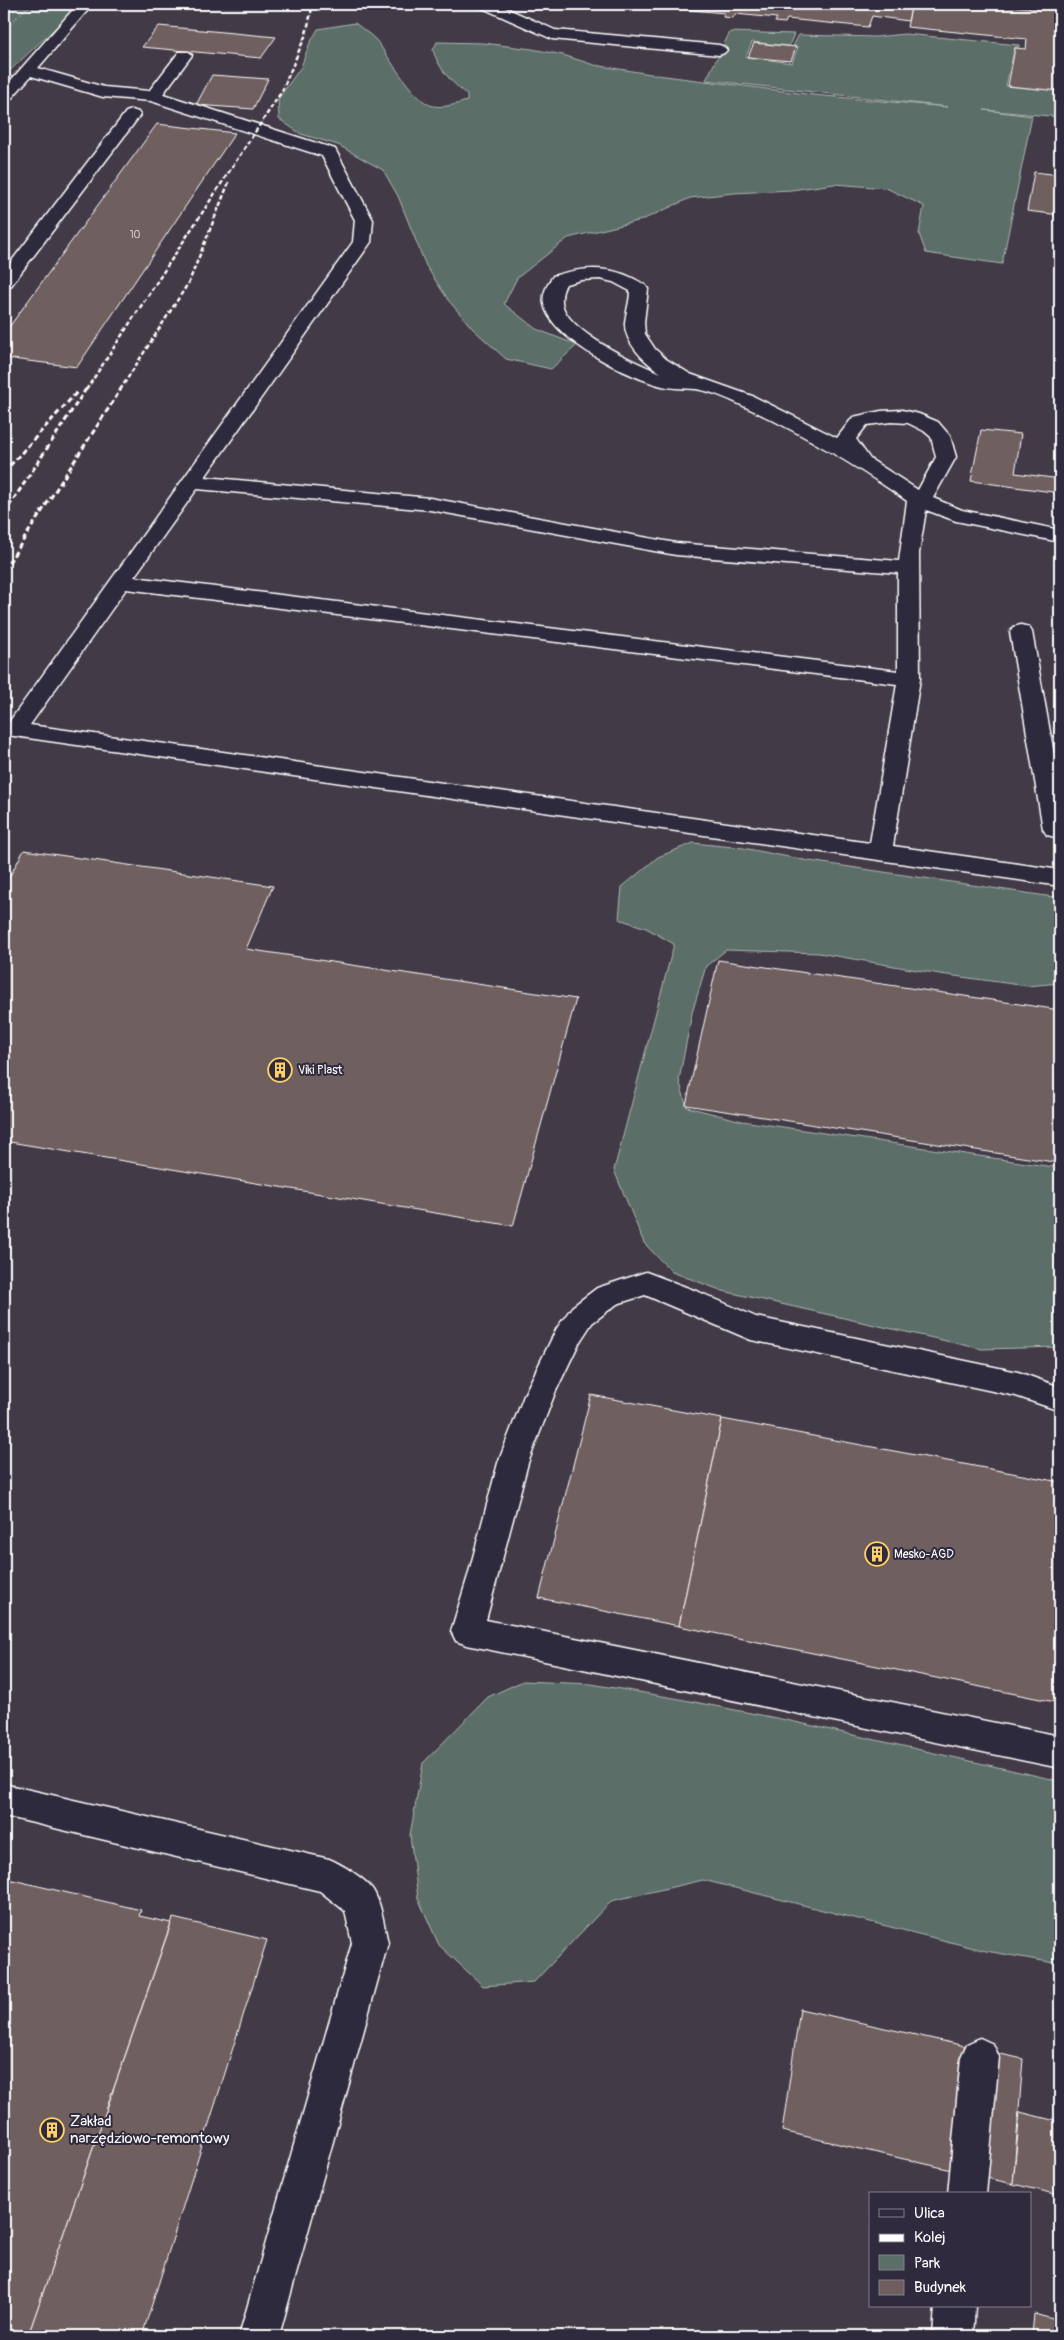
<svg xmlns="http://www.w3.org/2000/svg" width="1064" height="2340" viewBox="0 0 1064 2340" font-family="Pangolin,sans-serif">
<rect width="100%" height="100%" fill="#2f2a3d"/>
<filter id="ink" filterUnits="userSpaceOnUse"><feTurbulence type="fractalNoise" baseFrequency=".02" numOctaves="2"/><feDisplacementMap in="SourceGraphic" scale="10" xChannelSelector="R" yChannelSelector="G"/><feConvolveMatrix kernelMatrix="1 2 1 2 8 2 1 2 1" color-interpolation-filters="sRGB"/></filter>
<g filter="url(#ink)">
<path fill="#423a47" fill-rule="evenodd" d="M81,4H1060V2336H4V76ZM870,2194H1030V2306H870Z"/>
<g fill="#5b6e67" stroke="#adb6b3">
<polygon points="4,4 81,4 4,76"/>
<path d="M355,23C361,28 370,34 376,40C388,55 414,102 433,106C445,108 456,104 467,101V95C452,83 438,68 433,50L437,42L483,43L532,49L563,55L594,65L657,75L814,95L948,107L706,80L730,32L794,34L789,46L752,42L746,57L792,63L798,47L793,46L799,35L876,37L905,34L1019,45V47H1015L1006,86L1060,91V117L984,110L1032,116L1002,264L926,253L919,234L924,206L886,188L834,184L791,190L734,193L690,198L642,220L568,238L517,278L504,304L536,329L577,345L551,369L506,359L473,329L449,301L426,266L398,196L383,170L338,145L301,134L279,119L278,99L301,67L309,45L318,29Z"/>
<polygon points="693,843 743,848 809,861 1060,898 1060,983 1027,986 940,974 819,953 726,950 706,966 692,1013 679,1080 687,1107 742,1121 1060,1168 1060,1347 982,1349 723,1291 672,1272 644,1243 614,1170 674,944 646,928 619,919 622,887 658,857"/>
<polygon points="523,1681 591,1684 674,1698 786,1720 1060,1781 1060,1964 986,1951 703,1880 611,1901 534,1982 483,1986 439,1945 418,1898 410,1835 423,1763 488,1697"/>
</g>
<g fill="#705e5e" stroke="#fff">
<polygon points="646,4 912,4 908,21 872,16 868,27 787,19 785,23 775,22 777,18 735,14 733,18 723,17 725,13 645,6"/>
<polygon points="912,4 988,4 1060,10 1060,91 1008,86 1015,48 1026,49 1027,39 907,27"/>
<polygon points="159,26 276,37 261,58 142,47"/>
<polygon points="754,43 796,47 791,61 748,57"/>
<polygon points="212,75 268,79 253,109 196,105"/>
<polygon points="157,124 235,133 77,367 4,358 4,334"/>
<polygon points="1034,172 1060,175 1060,215 1027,211"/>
<polygon points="981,430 1021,434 1015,473 1060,479 1060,493 971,481"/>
<polygon points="24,850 273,886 246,949 576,999 513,1226 4,1141 4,887"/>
<polygon points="718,960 1060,1010 1060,1163 686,1105"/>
<polygon points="591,1395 722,1419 679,1626 539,1598"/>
<polygon points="722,1419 1060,1482 1060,1703 679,1626"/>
<polygon points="4,1878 141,1910 139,1916 171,1923 28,2336 4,2336"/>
<polygon points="173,1918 267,1940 142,2336 28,2336"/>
<polygon points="800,2009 1023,2059 1013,2184 782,2131"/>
<polygon points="1020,2112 1060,2122 1060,2195 1013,2184"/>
<polygon points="1034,2314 1060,2321 1060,2336 1032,2336"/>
</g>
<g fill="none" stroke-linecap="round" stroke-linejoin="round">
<g stroke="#fff" stroke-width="3">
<g id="minor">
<path d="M78,4H93L38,68L104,87L149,91L179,52H189L192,55L163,94L335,149L373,220L371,242L205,477L430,498L676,543L899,561L907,501L897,494C847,460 794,429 739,404C727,398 709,391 696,389C682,388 669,389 655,384C624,374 551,339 544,304C542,294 547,285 553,276C587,266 614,265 645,285L648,289L644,322L645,334L655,349L666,359L690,374L755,397L837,438L853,417L881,411L902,410L919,414L938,422L950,436L956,457L933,498L962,510L1060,530V542L956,521L926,510L919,553L920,679L893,846L1060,870V886L7,735L4,730L7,725L353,242L355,220L322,156L151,101L103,97L31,76L10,100L4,102V88ZM600,279L613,282L630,291C630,302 626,312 625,323C624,343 646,363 661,373C636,363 580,337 566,313C560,304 561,293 566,284L581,280ZM891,422L908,423L924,431L931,437L936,457L918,490L870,459L856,439L867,425ZM197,489L430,510L676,555L898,573V671L134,577ZM126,589L897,684L870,843L30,725Z"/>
<polygon points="478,4 497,4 555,30 719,45 724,47 727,50 724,53 719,55 552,39 480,7"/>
<polygon points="132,110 138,112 140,115 138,118 10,287 4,288 4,271 126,112"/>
<polygon points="1021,625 1029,627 1032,632 1054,754 1060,755 1060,769 1057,769 1060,789 1060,835 1055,837 1047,835 1043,829 1010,632 1013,627"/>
<polygon points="646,1272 699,1292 756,1317 1018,1372 1060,1387 1060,1411 1016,1396 751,1340 645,1295 617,1304 592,1323 579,1343 555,1393 528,1463 486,1620 1060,1736 1060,1768 467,1645 456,1641 451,1631 468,1576 498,1463 525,1393 557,1328 572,1307 597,1288"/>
<path d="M4,1784L329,1859C341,1864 366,1879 373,1890C382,1905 384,1926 388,1943L279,2336H239L352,1943L345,1911L320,1891L4,1816Z"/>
<polygon points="980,2038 993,2044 999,2057 986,2194 948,2194 961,2057 967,2044"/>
<polygon points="935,2306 975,2306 973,2336 933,2336"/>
</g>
</g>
<polyline stroke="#fff" stroke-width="2" stroke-dasharray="0.5 2.5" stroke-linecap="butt" points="4,30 30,4"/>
<use href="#minor" fill="#2f2a3d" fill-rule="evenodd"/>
<g stroke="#fff" stroke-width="2.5" stroke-dasharray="4.5 2.5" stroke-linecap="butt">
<polyline points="86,390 282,91 306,34 313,4"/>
<polyline points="120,390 189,282 229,182"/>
</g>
<g stroke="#fff" stroke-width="3" stroke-dasharray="5.5 3" stroke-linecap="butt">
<polyline points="4,472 78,391"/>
<polyline points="4,514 86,389"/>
<polyline points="4,570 121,389"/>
</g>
</g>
</g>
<defs>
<g id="building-ring" transform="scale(1.25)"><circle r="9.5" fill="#2f2a3d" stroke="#ffd166" stroke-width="1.5"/><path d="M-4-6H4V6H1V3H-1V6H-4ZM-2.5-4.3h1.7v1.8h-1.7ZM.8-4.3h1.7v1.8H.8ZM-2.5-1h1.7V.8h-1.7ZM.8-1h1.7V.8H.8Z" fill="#ffd166"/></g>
</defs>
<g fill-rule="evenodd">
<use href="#building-ring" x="280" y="1070"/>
<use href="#building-ring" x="877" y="1554"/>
<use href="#building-ring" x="52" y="2130"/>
</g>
<g text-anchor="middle" stroke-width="4" stroke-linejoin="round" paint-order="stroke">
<g font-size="10" fill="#dbd7d7">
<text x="135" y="238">10</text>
</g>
<g font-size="12" fill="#fff" stroke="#2f2a3d" text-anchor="start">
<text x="298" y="1074">Viki Plast</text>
<text x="894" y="1558">Mesko-AGD</text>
</g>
<g font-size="15" fill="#fff" stroke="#2f2a3d" text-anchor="start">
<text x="70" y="2126">Zakład<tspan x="70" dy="17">narzędziowo-remontowy</tspan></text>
</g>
</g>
<rect width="1064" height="2340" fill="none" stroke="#2f2a3d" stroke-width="20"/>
<rect x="10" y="10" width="1044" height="2320" fill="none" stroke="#fff" stroke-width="2" filter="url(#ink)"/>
<rect x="869" y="2192" width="162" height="115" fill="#2f2a3d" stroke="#827f8b"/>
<rect x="879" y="2209" width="25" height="8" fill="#2f2a3d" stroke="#827f8b"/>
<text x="914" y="2218" font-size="15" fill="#ffffff">Ulica</text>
<rect x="879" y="2234" width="25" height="8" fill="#ffffff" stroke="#827f8b"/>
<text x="914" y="2242" font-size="15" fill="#ffffff">Kolej</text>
<rect x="879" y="2255" width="25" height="15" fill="#5b6e67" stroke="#827f8b"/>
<text x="914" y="2268" font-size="15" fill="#ffffff">Park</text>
<rect x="879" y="2280" width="25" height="15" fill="#705e5e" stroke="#827f8b"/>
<text x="914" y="2292" font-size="15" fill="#ffffff">Budynek</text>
</svg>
